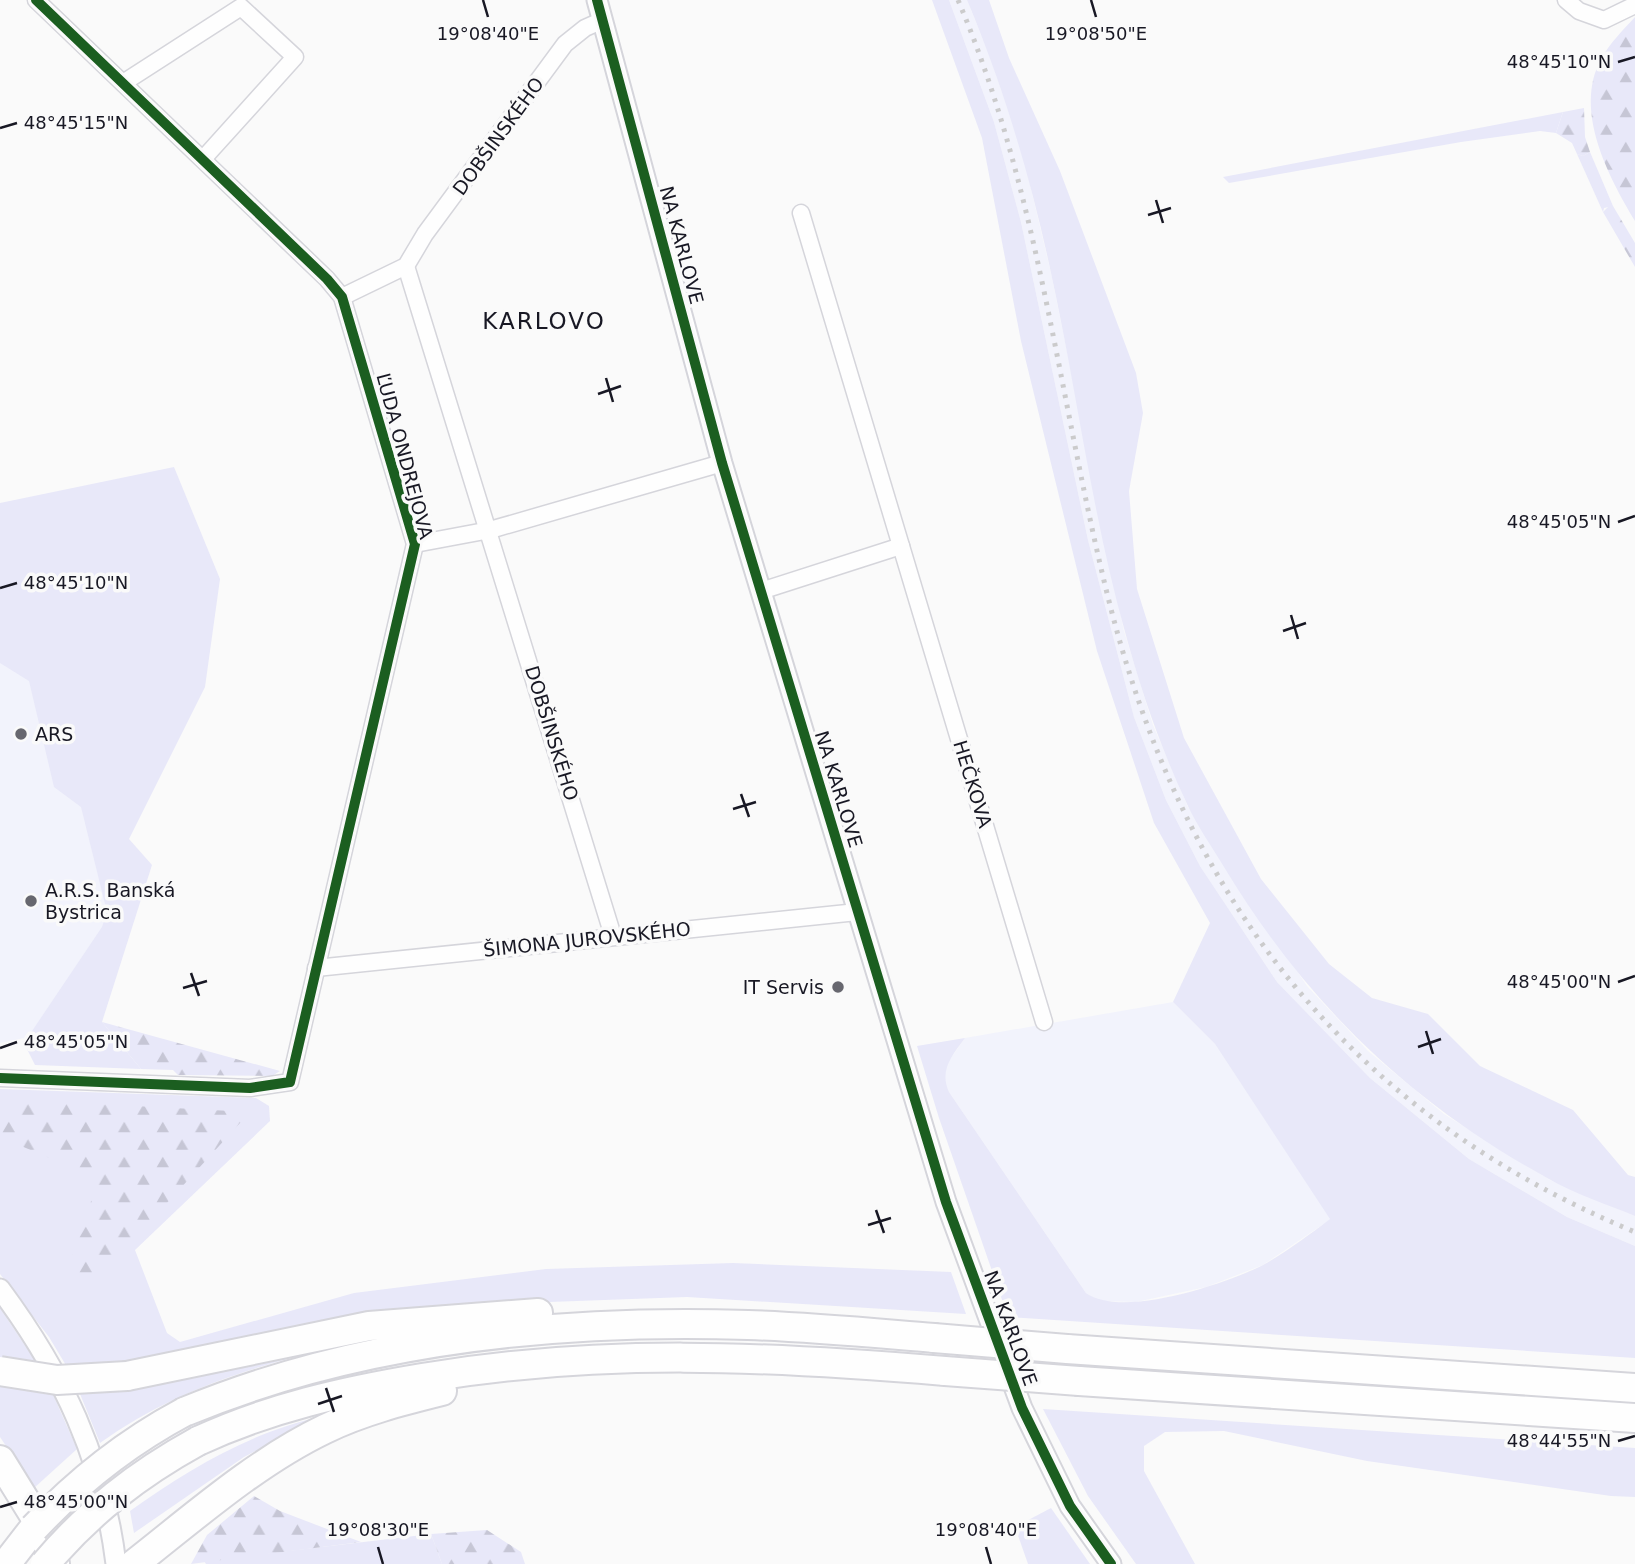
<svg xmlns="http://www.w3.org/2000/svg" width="1635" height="1564" viewBox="0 0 1635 1564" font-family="'DejaVu Sans',sans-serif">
<defs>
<pattern id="forest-firs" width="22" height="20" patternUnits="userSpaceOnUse" patternTransform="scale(1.75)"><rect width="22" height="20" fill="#e8e8f9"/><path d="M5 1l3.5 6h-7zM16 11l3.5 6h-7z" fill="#c6c6d5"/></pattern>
</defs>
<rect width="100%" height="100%" fill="#fafafa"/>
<g fill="#f2f3fc">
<polygon points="949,0 967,0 989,54 1023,155 1051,273 1124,631 1153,725 1188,807 1307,986 1368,1051 1444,1114 1550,1180 1635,1216 1635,1246 1567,1217 1469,1159 1370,1078 1277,982 1200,866 1166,800 1134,717 1088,540 1021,222 994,122"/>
<polygon points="0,642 44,670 111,916 102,1022 0,1043"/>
<polygon points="1173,1002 1215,1044 1331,1219 1263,1265 1206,1287 1136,1302 1098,1301 1086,1293 949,1092 944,1082 946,1065 965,1038"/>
</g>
<g fill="#e8e8f9">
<path d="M932,0H949L994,122L1021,222L1088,540L1134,717L1166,800L1200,866L1277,982L1370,1078L1469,1159L1567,1217L1635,1246V1358L1008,1317L939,1118L917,1046L965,1038C952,1056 939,1070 949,1092L1086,1293C1122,1319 1225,1284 1263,1265C1286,1252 1309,1235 1330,1219L1215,1044L1173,1002L1210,923L1154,823L1097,651L1021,341L982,138Z"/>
<path d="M967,0H989L1009,58L1060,171L1136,373L1143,413L1129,491L1137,589L1184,738L1261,879L1329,964L1372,998L1428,1014L1480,1066L1573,1110L1628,1175L1635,1177V1216C1606,1204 1575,1194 1547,1178C1408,1101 1307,1004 1224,867C1212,847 1197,826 1187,804C1161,749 1141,691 1125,632C1092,514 1077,392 1051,273C1031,179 1004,88 967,0Z"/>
<polygon points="1563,112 1556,133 1540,131 1461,142 1229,183 1223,177"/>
<polygon points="1590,152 1613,206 1604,208 1603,212 1577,154 1583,156"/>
<polygon points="174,467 220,579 205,687 129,839 152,865 102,1022 141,1069 35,1065 26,1047 28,1037 102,927 107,912 81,807 54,787 29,681 0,663 0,503"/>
<polygon points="0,1089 256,1098 269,1106 270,1121 135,1250 167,1333 180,1342 354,1293 546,1269 733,1263 951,1272 966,1314 687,1297 496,1304 323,1320 147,1360 67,1367 49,1337 0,1274"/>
<polygon points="0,1308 38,1365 0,1358"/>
<path d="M353,1342C262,1364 176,1388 100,1443L80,1394L159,1384Z"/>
<polygon points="0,1383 52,1392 77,1449 34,1488 0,1437"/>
<polygon points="1043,1409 1635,1448 1635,1497 1611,1496 1367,1461 1224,1431 1165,1432 1144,1446 1144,1471 1195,1564 1136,1564 1088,1496"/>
<path d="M324,1416L244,1457L134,1533L130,1511C189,1469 252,1431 324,1416Z"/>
<polygon points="1051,1508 1090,1564 1028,1564 1015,1527"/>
<polygon points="431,1534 442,1564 206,1564 204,1561"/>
</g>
<g fill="url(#forest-firs)">
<path d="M1635,17V221C1609,177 1573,111 1601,59C1610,43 1623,30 1635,17Z"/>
<polygon points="1584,108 1585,137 1590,152 1583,156 1577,154 1572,143 1556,133 1563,112"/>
<polygon points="1609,206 1613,206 1635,243 1635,267 1603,212"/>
<polygon points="102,1022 280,1071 272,1076 178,1075 173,1070 141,1069"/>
<polygon points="0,1099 250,1112 126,1248 95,1273 72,1275 73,1251 99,1179 0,1137"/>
<polygon points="254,1496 280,1511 361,1542 191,1564 207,1535"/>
<polygon points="487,1530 521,1552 525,1564 442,1564 431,1534"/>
</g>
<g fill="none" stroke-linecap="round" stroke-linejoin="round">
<g stroke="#d5d5db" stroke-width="19">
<g id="minor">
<polyline points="1566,0 1579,11 1604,20 1635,5"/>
<polyline points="123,83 241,7 295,57 203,159"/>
<polyline points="801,213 1044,1022"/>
<polyline points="406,266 613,936"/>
<polyline points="342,297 406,266 425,234 565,44 585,28 603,20"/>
<polyline points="415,544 490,530 722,463"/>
<polyline points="761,591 901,546"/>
<polyline points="316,968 857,912"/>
<polyline points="0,1078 250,1088 290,1082 415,544 342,297 327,279 36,0"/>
</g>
</g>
<g stroke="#d5d5db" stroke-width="23">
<g id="tertiary">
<polyline points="597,0 722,463 946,1202 1022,1408 1070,1506 1111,1564"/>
<path d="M0,1289C63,1374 103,1458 116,1564"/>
</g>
</g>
<g stroke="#d5d5db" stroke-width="32">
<g id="motorway">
<polyline points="1067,1349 1635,1388"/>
<polyline points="127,1376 369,1326 538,1313"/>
<polyline points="1079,1381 1635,1418"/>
<path d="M184,1412C360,1339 559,1319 748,1325C810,1327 872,1333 934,1338"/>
<path d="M198,1441C269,1408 344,1391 422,1378C602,1348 764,1356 945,1371"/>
<polyline points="0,1460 42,1528 55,1564"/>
<polyline points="6,1564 34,1528"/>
<path d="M134,1564C194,1517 256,1462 325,1429C362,1411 402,1401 442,1391"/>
</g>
</g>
<use href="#minor" stroke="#fefefe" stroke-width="16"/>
<use href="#tertiary" stroke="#fefefe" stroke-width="19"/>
<use href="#motorway" stroke="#fefefe" stroke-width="28"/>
<path stroke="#cbcbcc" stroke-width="5" stroke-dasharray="3.5 7" stroke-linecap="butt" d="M958,0C1038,188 1058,392 1106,589C1179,891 1343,1111 1635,1232"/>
<g stroke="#d5d5db" stroke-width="32" stroke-linecap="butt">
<g id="motorway-bridge">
<polyline points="934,1338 1067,1349"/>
<polyline points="0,1371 57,1380 127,1376"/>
<polyline points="945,1371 1079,1381"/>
<path d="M34,1528C79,1480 126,1443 184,1412"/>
<path d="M45,1564C89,1512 138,1474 198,1441"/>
</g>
</g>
<use href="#motorway-bridge" stroke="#fefefe" stroke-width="28"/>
<g stroke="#fafafa" stroke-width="15">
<g id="cycleway">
<polyline points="597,0 722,463 946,1202 1022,1408 1070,1506 1111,1564"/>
<polyline points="0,1078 250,1088 290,1082 415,544 342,297 327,279 36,0"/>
</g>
</g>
<use href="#cycleway" stroke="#1b5e20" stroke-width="10"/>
</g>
<path fill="none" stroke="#181824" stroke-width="2.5" d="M483,0L488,17M1091,0L1096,17M1618,62L1635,57M0,128L17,123M1156,200L1163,223M1148,215L1171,208M606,378L613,402M598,394L621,386M1618,522L1635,516M0,588L17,583M1291,615L1298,639M1283,631L1306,623M741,794L749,817M733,809L756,802M191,973L199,996M1618,982L1635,976M183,988L207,981M1426,1031L1433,1054M1418,1047L1441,1039M0,1048L17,1042M876,1210L884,1233M868,1225L891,1218M326,1388L334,1412M318,1404L342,1396M1618,1441L1635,1436M0,1507L17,1502M378,1547L383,1564M986,1547L991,1564"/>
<g fill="#67676f" stroke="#fafafa" stroke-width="2.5">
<circle cx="21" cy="734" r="7"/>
<circle cx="31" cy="901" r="7"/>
<circle cx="838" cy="987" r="7"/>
</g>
<g text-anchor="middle" stroke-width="7" stroke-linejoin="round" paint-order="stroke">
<g font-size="19" fill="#181824" stroke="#fafafa">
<text transform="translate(498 136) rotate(-54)" y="7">DOBŠINSKÉHO</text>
<text transform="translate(682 245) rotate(75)" y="7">NA KARLOVE</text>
<text transform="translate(405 456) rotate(75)" y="7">ĽUDA ONDREJOVA</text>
<text transform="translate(552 733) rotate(73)" y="7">DOBŠINSKÉHO</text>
<text transform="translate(973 784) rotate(73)" y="7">HEČKOVA</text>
<text transform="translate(839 789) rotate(73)" y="7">NA KARLOVE</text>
<text transform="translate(587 939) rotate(-6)" y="7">ŠIMONA JUROVSKÉHO</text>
<text transform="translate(1011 1328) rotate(70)" y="7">NA KARLOVE</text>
</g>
<g font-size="19" fill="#181824" stroke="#fafafa" text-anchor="start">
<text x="35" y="741">ARS</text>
<text x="45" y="897">A.R.S. Banská<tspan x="45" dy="22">Bystrica</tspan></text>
<text x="824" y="994" text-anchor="end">IT Servis</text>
</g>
<g font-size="23" letter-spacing="2" fill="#181824" stroke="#fafafa">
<text x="544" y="329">KARLOVO</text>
</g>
</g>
<g font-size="18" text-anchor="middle" fill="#181824" stroke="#fafafa" stroke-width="7" stroke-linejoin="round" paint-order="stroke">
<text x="488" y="40">19°08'40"E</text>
<text x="1096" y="40">19°08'50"E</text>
<text x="1559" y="68">48°45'10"N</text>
<text x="76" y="129">48°45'15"N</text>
<text x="1559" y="528">48°45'05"N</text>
<text x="76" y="589">48°45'10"N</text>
<text x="1559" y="988">48°45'00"N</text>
<text x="76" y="1048">48°45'05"N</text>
<text x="1559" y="1447">48°44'55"N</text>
<text x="76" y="1508">48°45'00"N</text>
<text x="378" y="1536">19°08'30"E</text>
<text x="986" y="1536">19°08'40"E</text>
</g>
</svg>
